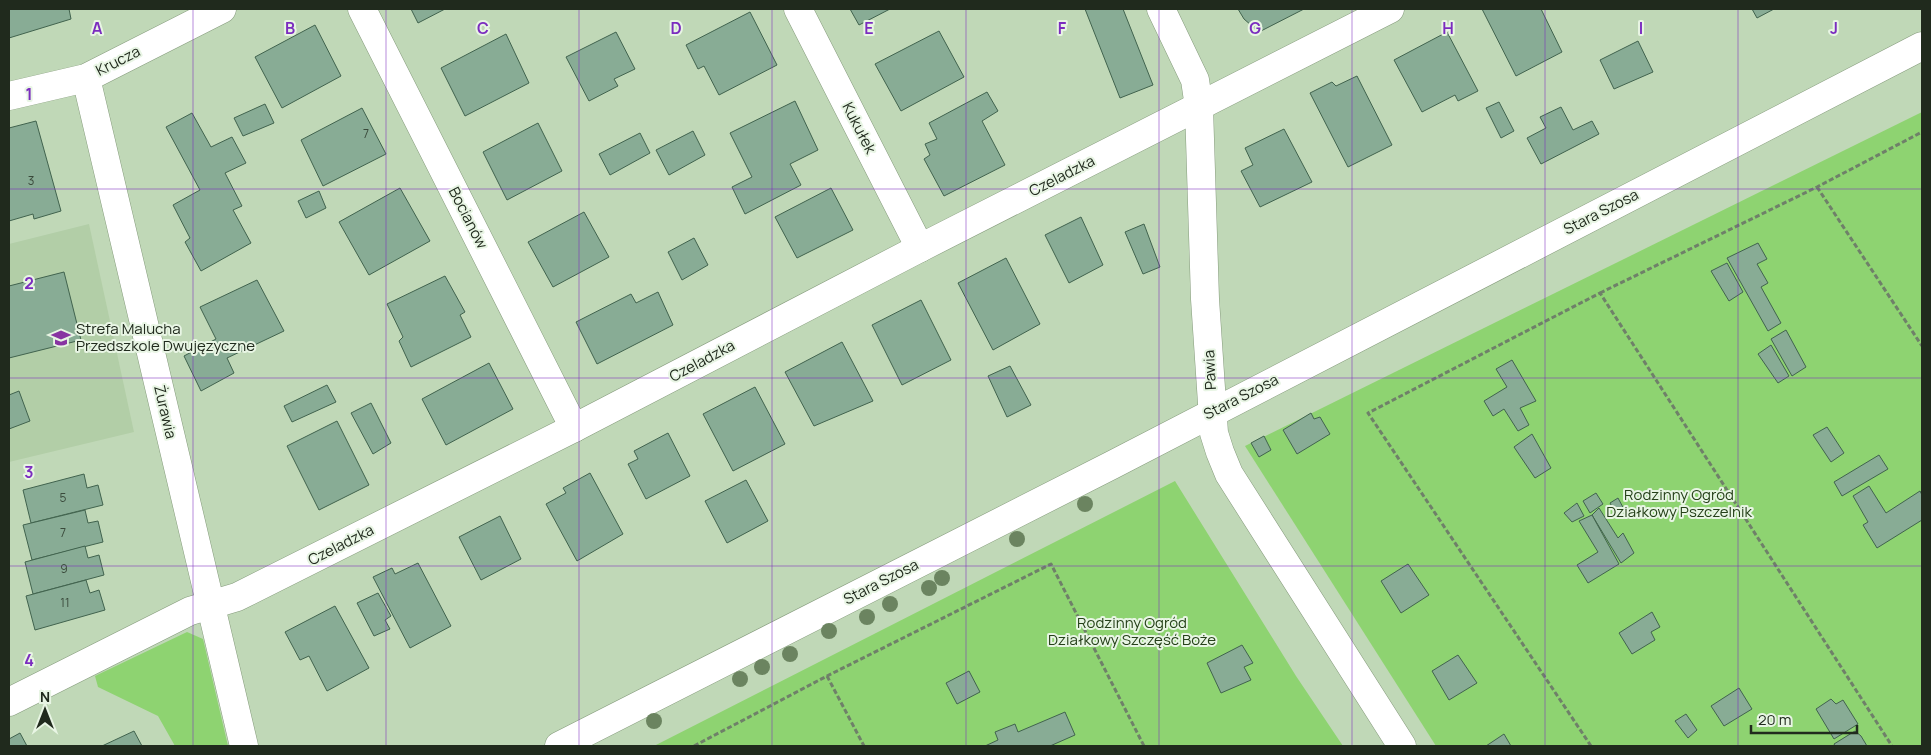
<svg xmlns="http://www.w3.org/2000/svg" width="1931" height="755" viewBox="0 0 1931 755" font-family="Manrope,sans-serif">
<rect width="100%" height="100%" fill="#c0d8b7"/>
<polygon fill="#b2cea7" points="89,224 134,432 9,462 9,244"/>
<g fill="#8ed371">
<polygon points="1922,112 1922,746 1436,746 1245,446"/>
<polygon points="1175,481 1296,676 1343,746 654,746"/>
<polygon points="187,632 203,639 228,746 175,746 158,716 98,687 95,676"/>
</g>
<g fill="#88ac95" stroke="#41634e">
<polygon points="9,9 69,9 71,19 9,38"/>
<polygon points="411,9 445,9 418,23"/>
<polygon points="850,9 890,9 859,25"/>
<polygon points="1085,9 1123,9 1153,85 1120,98"/>
<polygon points="1238,9 1304,9 1259,32 1244,19"/>
<polygon points="1482,9 1541,9 1562,52 1516,76"/>
<polygon points="1752,9 1774,9 1757,18"/>
<polygon points="750,12 777,65 719,95 704,66 698,69 686,45"/>
<polygon points="315,25 341,76 282,108 255,57"/>
<polygon points="939,31 964,77 901,111 875,64"/>
<polygon points="616,32 635,69 614,79 618,86 589,101 566,57"/>
<polygon points="1447,32 1478,91 1458,101 1455,95 1422,112 1394,60"/>
<polygon points="506,34 529,83 465,116 441,68"/>
<polygon points="1638,41 1653,72 1614,89 1600,60"/>
<polygon points="1357,76 1392,145 1348,167 1310,93 1332,82 1336,86"/>
<polygon points="987,92 998,111 982,121 1005,165 944,196 924,159 930,155 925,144 937,139 929,123"/>
<polygon points="795,101 818,150 790,164 801,185 745,214 732,187 752,177 730,133"/>
<polygon points="1499,102 1514,131 1501,138 1486,108"/>
<polygon points="265,104 274,123 243,136 234,118"/>
<polygon points="1561,107 1573,130 1592,121 1599,134 1541,164 1527,138 1546,128 1540,117"/>
<polygon points="362,108 386,154 323,186 301,140"/>
<polygon points="192,113 211,147 232,137 246,163 225,173 242,206 233,210 251,243 201,271 185,242 190,238 173,205 200,190 166,127"/>
<polygon points="36,121 61,211 34,219 33,214 9,221 9,128"/>
<polygon points="538,123 562,171 507,200 483,152"/>
<polygon points="1284,129 1312,182 1260,207 1241,171 1253,165 1245,148"/>
<polygon points="693,131 705,155 669,175 656,150"/>
<polygon points="640,133 650,153 610,175 599,154"/>
<polygon points="400,188 430,241 369,275 339,222"/>
<polygon points="831,188 853,230 797,258 775,217"/>
<polygon points="319,191 326,208 306,218 298,201"/>
<polygon points="584,212 609,257 553,287 528,242"/>
<polygon points="1081,217 1103,265 1069,283 1045,235"/>
<polygon points="1144,224 1160,267 1143,274 1125,232"/>
<polygon points="694,238 708,265 682,280 668,252"/>
<polygon points="1758,243 1767,259 1757,264 1768,283 1761,287 1781,323 1768,331 1727,258"/>
<polygon points="1006,258 1040,324 993,350 958,283"/>
<polygon points="1727,263 1743,292 1729,301 1711,271"/>
<polygon points="64,272 81,340 9,358 9,286"/>
<polygon points="445,276 465,312 460,315 471,337 411,367 399,341 403,337 387,304"/>
<polygon points="257,280 284,331 227,358 234,373 201,391 184,356 216,339 200,307"/>
<polygon points="658,292 673,325 597,364 576,322 631,294 636,303"/>
<polygon points="921,300 951,360 902,385 872,325"/>
<polygon points="1786,330 1806,367 1792,376 1771,339"/>
<polygon points="842,342 873,401 814,426 785,372"/>
<polygon points="1771,345 1789,376 1778,383 1758,354"/>
<polygon points="1512,360 1536,401 1520,408 1529,425 1518,431 1504,409 1493,416 1484,401 1507,387 1496,369"/>
<polygon points="489,363 513,409 446,445 422,399"/>
<polygon points="1010,366 1031,405 1007,417 988,376"/>
<polygon points="327,385 336,402 292,422 284,406"/>
<polygon points="755,387 785,444 733,471 703,414"/>
<polygon points="19,391 30,421 9,429 9,395"/>
<polygon points="371,403 391,443 373,454 351,413"/>
<polygon points="1311,413 1314,419 1320,417 1330,434 1297,454 1283,430"/>
<polygon points="337,421 369,485 319,510 287,446"/>
<polygon points="1827,427 1844,453 1831,462 1813,435"/>
<polygon points="668,433 690,476 646,499 628,464 638,459 634,451"/>
<polygon points="1532,434 1551,468 1535,478 1514,447"/>
<polygon points="1264,436 1271,450 1259,457 1251,443"/>
<polygon points="1879,455 1888,469 1842,496 1834,482"/>
<polygon points="590,473 623,534 577,561 546,504 566,493 563,488"/>
<polygon points="84,474 87,488 98,485 103,505 31,523 23,490"/>
<polygon points="746,480 768,521 727,543 705,501"/>
<polygon points="1869,486 1886,513 1920,491 1922,495 1922,520 1877,548 1863,525 1868,522 1853,496"/>
<polygon points="1596,493 1603,504 1590,513 1583,501"/>
<polygon points="1618,498 1625,511 1617,516 1610,503"/>
<polygon points="1577,503 1584,516 1572,522 1564,513"/>
<polygon points="1599,508 1618,538 1623,533 1634,553 1621,563 1592,515"/>
<polygon points="85,510 88,523 98,521 103,542 32,560 23,525"/>
<polygon points="1592,515 1619,564 1588,583 1577,565 1598,552 1579,521"/>
<polygon points="500,516 521,559 481,580 459,537"/>
<polygon points="85,546 88,558 99,555 104,575 33,594 25,562"/>
<polygon points="418,563 451,626 410,648 373,577 392,568 395,574"/>
<polygon points="1408,564 1429,595 1401,613 1381,581"/>
<polygon points="86,580 90,593 99,590 105,610 35,630 26,596"/>
<polygon points="378,593 391,616 385,620 390,629 374,636 357,603"/>
<polygon points="335,606 369,668 327,691 309,656 300,660 285,632"/>
<polygon points="1652,612 1660,627 1651,632 1655,640 1632,654 1619,633"/>
<polygon points="1242,645 1253,663 1244,667 1251,680 1221,693 1207,663"/>
<polygon points="1458,655 1477,683 1449,700 1432,671"/>
<polygon points="969,671 980,692 957,704 946,683"/>
<polygon points="1739,688 1752,709 1724,726 1711,706"/>
<polygon points="1831,699 1836,704 1843,700 1858,724 1834,739 1816,709"/>
<polygon points="1065,712 1075,735 1050,746 985,746 998,740 995,732 1015,724 1018,732"/>
<polygon points="1686,714 1697,730 1688,738 1675,721"/>
<polygon points="134,731 142,746 102,746"/>
<polygon points="1855,731 1861,736 1867,746 1835,746 1834,744"/>
<polygon points="20,733 27,746 9,746 9,739"/>
<polygon points="1504,734 1511,746 1486,746"/>
</g>
<g fill="none" stroke-linecap="round" stroke-linejoin="round">
<g stroke="#859b7c" stroke-width="29">
<g id="minor">
<polyline points="362,9 574,428"/>
<polyline points="798,9 920,248"/>
<polyline points="1161,9 1195,80 1199,107 1205,299 1214,433 1220,452 1229,474 1402,746"/>
<polyline points="86,78 244,746"/>
<polyline points="9,96 86,78 222,9"/>
<polyline points="9,702 190,611 237,597 574,428 920,248 1390,9"/>
<polyline points="559,746 1112,465 1922,46"/>
</g>
</g>
<g stroke="#6f8069" stroke-width="3" stroke-dasharray="5 2.5" stroke-linecap="butt">
<polyline points="1817,187 1922,346"/>
<polyline points="1600,293 1817,187 1922,132"/>
<polyline points="827,676 864,746"/>
<polyline points="694,746 827,676 1051,564 1144,746"/>
<polyline points="1591,746 1368,413 1600,293 1892,746"/>
</g>
<use href="#minor" stroke="#fff" stroke-width="28"/>
</g>
<g fill="#6b8460">
<circle cx="1085" cy="504" r="8"/>
<circle cx="1017" cy="539" r="8"/>
<circle cx="942" cy="578" r="8"/>
<circle cx="929" cy="588" r="8"/>
<circle cx="890" cy="604" r="8"/>
<circle cx="867" cy="617" r="8"/>
<circle cx="829" cy="631" r="8"/>
<circle cx="790" cy="654" r="8"/>
<circle cx="762" cy="667" r="8"/>
<circle cx="740" cy="679" r="8"/>
<circle cx="654" cy="721" r="8"/>
</g>
<path fill="none" stroke="#7b2cbf" stroke-width="1" stroke-opacity="0.55" d="M193,9V746M386,9V746M579,9V746M772,9V746M966,9V746M1159,9V746M1352,9V746M1545,9V746M1738,9V746M9,189H1922M9,378H1922M9,566H1922"/>
<defs>
<g id="school-bare" transform="scale(1.5)"><path d="M0-5L7-2L0 1L-7-2ZM-4 1L0 2.5L4 1V4Q0 6-4 4Z" fill="#8834a2" stroke="#e8f5e4" stroke-width="2.5" paint-order="stroke"/></g>
</defs>
<g fill-rule="evenodd">
<use href="#school-bare" x="61" y="338"/>
</g>
<g text-anchor="middle" stroke-width="4" stroke-linejoin="round" paint-order="stroke">
<g font-size="12" fill="#3a4a3b">
<text x="366" y="138">7</text>
<text x="31" y="185">3</text>
<text x="63" y="502">5</text>
<text x="63" y="537">7</text>
<text x="64" y="573">9</text>
<text x="65" y="607">11</text>
</g>
<g font-size="15" fill="#202a1d" stroke="#e8f5e4">
<text transform="translate(118 61) rotate(-27)" y="5">Krucza</text>
<text transform="translate(859 128) rotate(63)" y="5">Kukułek</text>
<text transform="translate(1062 176) rotate(-27)" y="5">Czeladzka</text>
<text transform="translate(1601 212) rotate(-27)" y="5">Stara Szosa</text>
<text transform="translate(468 218) rotate(63)" y="5">Bocianów</text>
<text transform="translate(702 361) rotate(-28)" y="5">Czeladzka</text>
<text transform="translate(1210 370) rotate(-93)" y="5">Pawia</text>
<text transform="translate(1241 397) rotate(-27)" y="5">Stara Szosa</text>
<text transform="translate(165 412) rotate(77)" y="5">Żurawia</text>
<text transform="translate(341 545) rotate(-27)" y="5">Czeladzka</text>
<text transform="translate(881 582) rotate(-27)" y="5">Stara Szosa</text>
</g>
<g font-size="15" fill="#202a1d" stroke="#e8f5e4" text-anchor="start">
<text x="76" y="334">Strefa Malucha<tspan x="76" dy="17">Przedszkole Dwujęzyczne</tspan></text>
</g>
<g font-size="15" fill="#254019" stroke="#e8f5e4">
<text x="1679" y="500">Rodzinny Ogród<tspan x="1679" dy="17">Działkowy Pszczelnik</tspan></text>
<text x="1132" y="628">Rodzinny Ogród<tspan x="1132" dy="17">Działkowy Szczęść Boże</tspan></text>
</g>
</g>
<g font-size="16" text-anchor="middle" font-weight="bold" fill="#7b2cbf" stroke="#e8f5e4" stroke-width="4" stroke-linejoin="round" paint-order="stroke">
<text x="97" y="34">A</text>
<text x="290" y="34">B</text>
<text x="483" y="34">C</text>
<text x="676" y="34">D</text>
<text x="869" y="34">E</text>
<text x="1062" y="34">F</text>
<text x="1255" y="34">G</text>
<text x="1448" y="34">H</text>
<text x="1641" y="34">I</text>
<text x="1834" y="34">J</text>
<text x="29" y="100">1</text>
<text x="29" y="289">2</text>
<text x="29" y="478">3</text>
<text x="29" y="666">4</text>
</g>
<rect width="1931" height="755" fill="none" stroke="#202a1d" stroke-width="20"/>
<g transform="translate(45 710)" stroke="#e8f5e4" stroke-width="4" paint-order="stroke">
<path d="M0-4L9 19L0 12L-9 19Z" fill="#202a1d"/>
<text y="-8" font-size="14" font-weight="bold" text-anchor="middle" fill="#202a1d">N</text>
</g>
<path d="M1751 725v8h106v-8" fill="none" stroke="#202a1d" stroke-width="2.5"/>
<text x="1758" y="725" font-size="15" fill="#202a1d" stroke="#e8f5e4" stroke-width="4" paint-order="stroke">20 m</text>
</svg>
